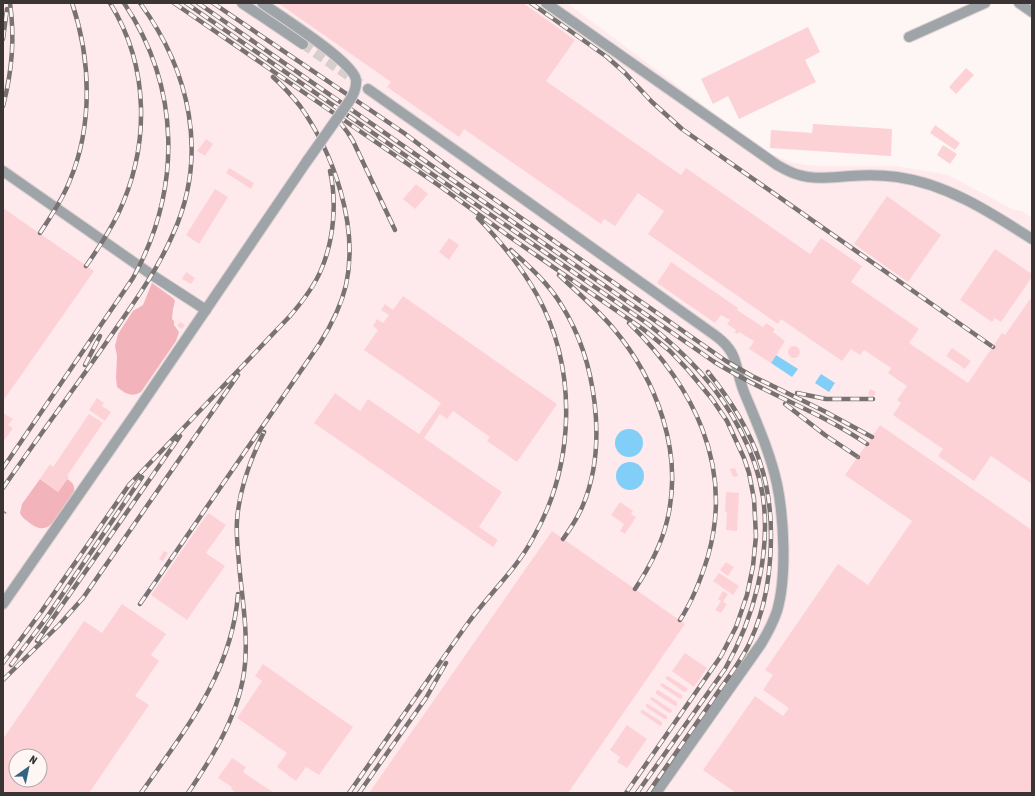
<svg xmlns="http://www.w3.org/2000/svg" width="1035" height="796" viewBox="0 0 1035 796" font-family="'Asap Condensed',sans-serif">
<rect width="100%" height="100%" fill="#fef5f5"/>
<path fill="#feeaec" fill-rule="evenodd" d="M3,3H567L766,152L790,162L806,165L822,166H896L948,175L1014,210L1022,211L1032,218V793H3ZM16,756H40V780H16Z"/>
<g fill="#f3b3bb">
<path d="M152,283L173,298L175,301L173,309L172,319L174,321V325L179,332L176,341L141,392C131,398 125,393 117,387L116,378L117,356L115,346L118,334L133,311L143,305Z"/>
<path d="M40,479L58,492L67,479C72,482 75,485 74,491C73,497 68,503 64,507C55,520 48,536 31,524C26,520 22,518 20,513L22,504Z"/>
</g>
<g fill="#81cef8">
<polygon points="776,355 798,369 792,377 771,363"/>
<polygon points="821,374 835,383 829,392 815,383"/>
<circle cx="629" cy="443" r="14"/>
<circle cx="630" cy="476" r="14"/>
</g>
<g fill="#fdd2d6" fill-rule="evenodd">
<polygon points="278,3 523,3 575,40 546,81 681,175 686,168 810,254 821,238 862,266 851,282 919,329 909,343 968,383 1002,333 1005,335 1030,299 1032,300 1032,484 991,456 974,481 938,456 943,449 893,415 901,403 897,400 907,386 888,373 891,368 864,350 860,355 851,349 842,361 781,319 778,324 648,234 664,211 638,193 615,226 604,219 601,224 464,129 459,137 387,87 391,82"/>
<polygon points="808,27 820,52 805,60 816,82 739,119 728,96 713,104 701,79"/>
<polygon points="966,68 974,75 956,94 949,87"/>
<polygon points="813,124 892,129 891,156 770,148 771,130 812,133"/>
<polygon points="935,125 960,143 955,150 930,133"/>
<polygon points="206,139 213,144 205,156 197,151"/>
<polygon points="943,145 957,154 950,164 937,155"/>
<polygon points="229,168 254,183 251,189 226,173"/>
<polygon points="416,184 428,194 415,209 403,199"/>
<polygon points="215,189 228,197 199,244 186,235"/>
<polygon points="887,196 941,235 908,282 854,244"/>
<polygon points="3,208 94,271 3,401"/>
<polygon points="449,238 459,245 449,260 439,252"/>
<polygon points="995,249 1032,274 1032,277 1001,322 995,318 992,322 960,300"/>
<polygon points="671,262 738,308 737,310 763,327 766,323 775,329 773,332 785,341 771,363 749,349 754,341 739,332 737,334 734,332 736,330 727,324 730,320 721,315 715,323 657,283"/>
<polygon points="186,272 195,278 191,284 182,279"/>
<polygon points="403,296 557,404 517,462 487,441 490,437 453,411 447,419 440,414 424,438 502,492 479,527 498,540 493,547 314,423 335,393 360,411 368,399 419,434 441,403 364,350 378,330 373,326 377,319 383,323 389,315 381,310 385,304 393,310"/>
<polygon points="180,322 185,325 182,329 177,326"/>
<circle cx="794" cy="352" r="6"/>
<polygon points="952,348 971,361 965,369 946,356"/>
<polygon points="870,389 876,392 873,397 868,394"/>
<polygon points="97,398 104,403 102,406 111,412 105,421 89,410"/>
<polygon points="3,413 13,419 8,425 13,428 3,442"/>
<polygon points="89,414 103,423 67,476 69,477 58,492 40,479 50,464 53,467"/>
<polygon points="880,425 1032,530 1032,793 736,793 703,770 755,696 783,716 789,708 763,690 773,675 765,670 838,564 868,585 912,521 845,475"/>
<polygon points="735,468 738,476 733,477 730,469"/>
<polygon points="726,492 739,493 737,531 726,530 727,512 725,512"/>
<polygon points="620,502 633,511 631,514 636,517 625,534 620,531 624,524 611,515"/>
<polygon points="208,513 226,525 206,553 225,566 187,620 151,595"/>
<polygon points="552,531 685,624 568,793 369,793"/>
<polygon points="164,551 168,553 163,561 159,559"/>
<polygon points="726,562 734,567 728,576 720,570"/>
<polygon points="719,573 739,586 733,595 713,581"/>
<polygon points="723,591 728,594 723,602 727,604 721,613 715,610 721,601 718,599"/>
<path d="M122,604L166,634L151,655L159,661L135,696L149,705L89,793H3V739L84,621L102,633ZM16,756H40V780H16Z"/>
<polygon points="685,653 707,668 694,687 672,671"/>
<polygon points="263,664 353,727 319,775 306,767 296,781 277,767 287,753 237,718 262,681 255,676"/>
<polygon points="668,676 687,688 687,691 684,692 666,679 665,677"/>
<polygon points="662,683 682,695 682,698 680,699 662,687 660,685"/>
<polygon points="658,690 677,702 677,706 675,706 656,694 656,691"/>
<polygon points="652,697 672,710 672,712 669,713 651,700 650,698"/>
<polygon points="646,704 648,704 667,716 667,719 664,719 646,707"/>
<polygon points="641,710 643,710 662,722 662,725 660,726 641,713"/>
<polygon points="627,725 647,739 627,768 617,762 620,757 610,750"/>
<polygon points="232,758 246,767 243,772 274,793 236,793 231,789 232,787 218,778"/>
</g>
<g fill="none" stroke-linecap="round" stroke-linejoin="round">
<polyline stroke="#d7cece" stroke-width="10" stroke-dasharray="10 5" stroke-linecap="butt" points="303,44 368,89"/>
<g stroke="#dbd2d2" stroke-width="12">
<g id="minor">
<polyline points="242,3 303,44"/>
<path d="M546,3L777,165C784,169 791,173 799,175C816,180 834,177 851,176C866,175 882,175 897,177C947,184 990,212 1032,239"/>
<polyline points="1019,3 1032,12"/>
<polyline points="909,37 985,3"/>
<path d="M368,89L466,158L716,336C740,354 734,367 744,392C756,421 770,452 777,484C784,518 787,577 777,611C773,623 767,634 761,644L656,793"/>
<polyline points="3,171 152,275 206,310"/>
<polyline points="3,604 135,414 307,161"/>
</g>
</g>
<polyline stroke="#978f8f" stroke-width="1.5" stroke-dasharray="4 2" stroke-linecap="butt" points="3,511 7,514"/>
<use href="#minor" stroke="#9fa4a8" stroke-width="10"/>
<g stroke="#797272" stroke-width="4.5">
<g id="rail">
<polyline points="174,3 441,187 517,242 643,329 670,351 688,370 712,399 727,421 744,458 749,473 754,499 756,536 753,566 747,595 736,627 721,656 626,793"/>
<path d="M186,3L648,324C667,339 685,355 701,373C731,407 756,452 763,497C771,555 754,618 725,669L637,793"/>
<path d="M198,3L713,361C763,393 819,411 867,444"/>
<polyline points="213,3 404,133 454,171 726,361 752,376 824,411 872,437"/>
<polyline points="531,3 607,57 625,73 652,102 682,129 993,347"/>
<polyline points="3,39 7,9"/>
<path d="M3,106C12,72 15,38 10,3"/>
<polyline points="339,121 348,133 353,141 395,230"/>
<path d="M40,233C51,216 63,199 70,180C93,125 91,59 72,3"/>
<path d="M511,250C530,267 549,284 562,306C596,360 608,445 583,505C578,517 571,528 563,539"/>
<path d="M86,266C98,249 109,232 118,214C150,147 150,67 110,3"/>
<path d="M559,275C577,292 597,309 613,328C657,380 684,453 667,521C661,546 649,568 635,589"/>
<path d="M629,323C693,386 734,465 708,556C701,579 693,600 680,620"/>
<polyline points="85,365 100,336"/>
<polyline points="797,393 826,399 873,399"/>
<polyline points="785,404 825,435 858,457"/>
<path d="M3,468L133,278C182,189 181,88 124,3"/>
<path d="M3,488C38,437 75,388 110,337C133,304 157,271 173,234C209,155 190,71 140,3"/>
<path d="M140,604L320,343C332,324 341,306 346,285C359,226 334,154 300,106C292,96 283,86 273,77"/>
<polyline points="37,641 180,436"/>
<path d="M3,663L41,612L129,485L290,316C302,302 314,287 321,270C334,240 337,202 330,171"/>
<polyline points="11,665 47,617 142,477"/>
<polyline points="3,680 59,625 83,598 238,375"/>
<path d="M141,793C185,730 232,673 238,594"/>
<path d="M188,793C214,755 241,711 245,664C248,631 242,597 239,564C238,550 236,535 237,521C239,490 250,460 264,432"/>
<path d="M349,793C389,736 428,679 468,623C489,594 516,570 533,538C575,465 578,369 537,295C521,266 500,241 478,218"/>
<polyline points="359,793 426,698 446,663"/>
<path d="M648,793C670,761 692,730 714,698C726,680 741,662 750,642C762,616 768,589 770,560C776,484 756,432 708,372"/>
</g>
</g>
<use href="#rail" stroke="#fef5f5" stroke-width="3" stroke-dasharray="9" stroke-linecap="butt"/>
<g stroke="#dbd2d2" stroke-width="12" stroke-linecap="butt">
<path id="minor-bridge" d="M262,3C280,16 354,62 356,80C357,89 353,96 348,103L307,161"/>
</g>
<use href="#minor-bridge" stroke="#9fa4a8" stroke-width="10"/>
</g>
<rect width="1035" height="796" fill="none" stroke="#3a3434" stroke-width="8"/>
<g transform="translate(28 768) rotate(33)"><circle r="19" fill="#fef5f5" stroke="#b0a8a8"/>
<path d="M0-3L7 15L0 10L-7 15Z" fill="#306581"/>
<text y="-6" font-size="11" font-weight="bold" text-anchor="middle" fill="#3a3434">N</text>
</g>
</svg>
